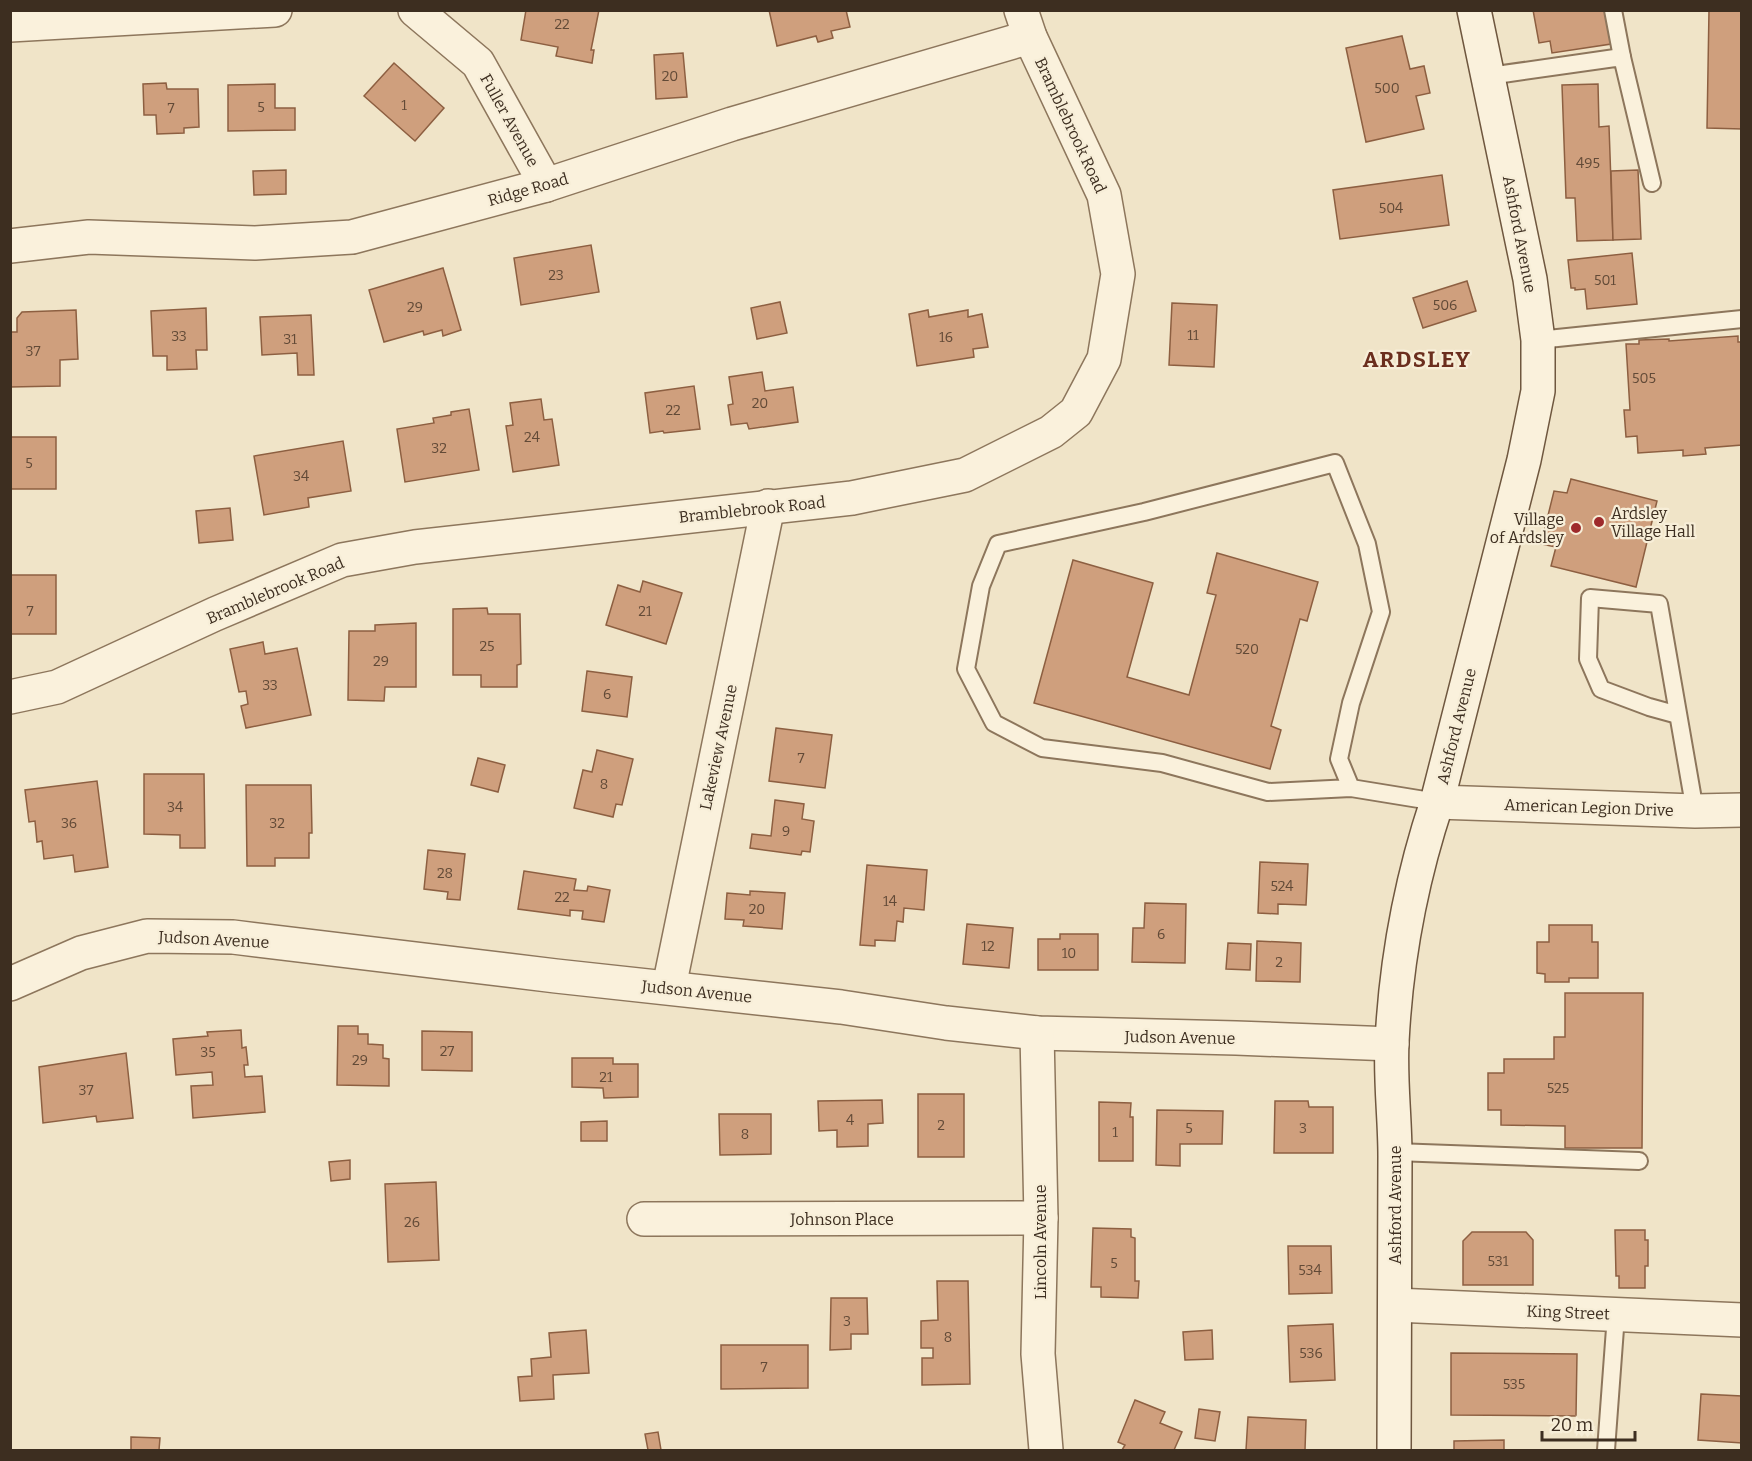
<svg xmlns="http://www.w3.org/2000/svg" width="1752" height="1461" viewBox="0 0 1752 1461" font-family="Bitter,serif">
<rect width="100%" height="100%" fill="#f0e4c8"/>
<g fill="#cf9f7d" stroke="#8d5f41" stroke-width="1.5">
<polygon points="526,10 599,10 591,50 594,50 592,63 556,56 558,47 521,40"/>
<polygon points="769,10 846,10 850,27 831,31 833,38 818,42 816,36 777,46"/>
<polygon points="1533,10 1606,10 1611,44 1552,53 1550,41 1539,43"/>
<polygon points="1709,10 1742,10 1742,129 1707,128"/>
<polygon points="1402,36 1410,69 1424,66 1430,93 1416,96 1424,129 1366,142 1346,48"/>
<polygon points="683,53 687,97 656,99 654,55"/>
<polygon points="394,63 444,108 415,141 364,96"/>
<polygon points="166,83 167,89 198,89 199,127 184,128 184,133 157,134 156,115 144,115 143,84"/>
<polygon points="275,84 275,108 295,108 295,130 228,131 228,85"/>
<polygon points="1598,84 1599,127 1609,126 1613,240 1577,241 1575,198 1566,198 1562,85"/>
<polygon points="286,170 286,194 254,195 253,171"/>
<polygon points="1638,170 1641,239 1613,240 1611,171"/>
<polygon points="1442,175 1449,225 1340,239 1333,190"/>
<polygon points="591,245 599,292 521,305 514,258"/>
<polygon points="1632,253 1637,304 1587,309 1585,289 1575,290 1575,288 1571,288 1568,260"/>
<polygon points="443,268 461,330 443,336 442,330 424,335 423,331 384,342 369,290"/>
<polygon points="1467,281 1476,311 1423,328 1413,298"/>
<polygon points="780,302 787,333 757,339 751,308"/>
<polygon points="1172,303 1217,305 1214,367 1169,365"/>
<polygon points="206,308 207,350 196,350 197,369 167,370 167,356 153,356 151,311"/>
<polygon points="76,310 78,359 60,360 60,386 10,387 10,332 17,332 17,318 22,312"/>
<polygon points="928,310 929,317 968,310 968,317 982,314 988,347 973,349 974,357 917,366 909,314"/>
<polygon points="311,315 314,375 298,375 297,353 262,355 260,317"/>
<polygon points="1738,336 1738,342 1742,342 1742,445 1705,448 1706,454 1683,456 1683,450 1638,453 1637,436 1626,437 1624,410 1630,410 1626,344 1639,344 1639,340 1669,339 1669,341"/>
<polygon points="762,372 765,391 793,387 798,422 749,429 747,423 731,425 728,405 733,404 729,377"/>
<polygon points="694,386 700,429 664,433 663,431 650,433 645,393"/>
<polygon points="541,399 544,420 552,419 559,465 513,472 506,426 513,425 510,403"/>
<polygon points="469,409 479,470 405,482 397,429 434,423 433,418 451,415 451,412"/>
<rect x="10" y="437" width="46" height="52"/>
<polygon points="343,441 351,491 308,498 309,507 264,515 254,456"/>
<polygon points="1571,479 1657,501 1636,587 1551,566 1556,547 1541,544 1554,491 1567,493"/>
<polygon points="230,508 233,540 199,543 196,511"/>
<polygon points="1217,553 1318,582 1307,621 1300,619 1271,726 1281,730 1270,769 1034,703 1073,560 1153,583 1127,677 1189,695 1216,595 1207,593"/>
<rect x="10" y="575" width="46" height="59"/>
<polygon points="643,581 682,593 666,644 606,625 618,585 640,592"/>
<polygon points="487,608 488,614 520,614 521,664 517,665 517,687 481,687 481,675 453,675 453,609"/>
<polygon points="416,623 416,687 385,687 384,701 348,700 349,631 375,631 375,625"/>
<polygon points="263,642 265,654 297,648 311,715 246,728 241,706 248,704 246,691 239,692 230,649"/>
<polygon points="587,671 632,677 627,717 582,711"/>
<polygon points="776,728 832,735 825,788 769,781"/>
<polygon points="597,750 633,759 622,805 616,804 613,817 574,808 583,770 592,772"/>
<polygon points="478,758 505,765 498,792 471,785"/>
<polygon points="144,774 204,774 205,848 180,848 180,835 144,834"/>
<polygon points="97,781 108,867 75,872 73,855 44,859 42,841 37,842 35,821 29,822 25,790"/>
<polygon points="246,785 311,785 312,833 309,833 309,858 275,858 275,866 247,866"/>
<polygon points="775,800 804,804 802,819 814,821 810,852 802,851 801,855 750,848 752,834 771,836"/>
<polygon points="428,850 465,854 460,900 447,899 448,892 424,889"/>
<polygon points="1260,862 1308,864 1306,905 1278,904 1278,914 1258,913"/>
<polygon points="867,865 927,870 924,910 904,908 903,922 897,921 895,941 875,940 875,946 860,945"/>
<polygon points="524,871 576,879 574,890 587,891 588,886 610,890 604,922 582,919 583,911 570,910 570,916 518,909"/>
<polygon points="750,891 785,893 782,929 743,926 744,920 725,919 727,893 750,895"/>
<polygon points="1145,903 1186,904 1185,963 1132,962 1133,928 1144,928"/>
<polygon points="967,924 1013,928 1009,968 963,964"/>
<polygon points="1549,925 1592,925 1592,942 1598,942 1598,978 1569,978 1569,982 1545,982 1545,974 1537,973 1537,942 1549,942"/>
<polygon points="1060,934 1098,934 1098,970 1038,970 1038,939 1060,939"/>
<polygon points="1257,941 1301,943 1300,982 1256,981"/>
<polygon points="1228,943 1251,944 1250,970 1226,969"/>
<polygon points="1565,993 1643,993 1642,1148 1565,1148 1565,1126 1501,1125 1501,1110 1488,1110 1488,1073 1504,1073 1504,1059 1554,1059 1554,1037 1565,1037"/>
<polygon points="338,1026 358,1026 358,1034 368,1034 368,1044 383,1045 383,1058 389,1059 389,1086 337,1085"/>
<polygon points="241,1030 242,1048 246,1047 248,1065 244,1065 245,1077 262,1076 265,1112 193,1118 191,1086 213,1085 212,1072 176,1075 173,1039 208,1036 207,1032"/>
<polygon points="422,1031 472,1032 472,1071 422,1070"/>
<polygon points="126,1053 133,1118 97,1122 96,1116 43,1123 39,1067"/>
<polygon points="572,1058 613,1058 613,1064 638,1064 638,1097 604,1098 603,1088 572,1087"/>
<rect x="918" y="1094" width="46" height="63"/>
<polygon points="882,1100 883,1123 868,1124 868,1146 837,1147 837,1130 819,1131 818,1101"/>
<polygon points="1275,1101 1308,1101 1309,1107 1333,1107 1333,1153 1274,1153"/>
<polygon points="1099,1102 1131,1103 1130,1117 1133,1117 1133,1161 1099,1161"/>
<polygon points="1157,1110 1223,1111 1222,1144 1180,1144 1180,1166 1156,1165"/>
<polygon points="719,1114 771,1114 771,1154 720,1155"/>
<polygon points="607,1121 607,1141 581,1141 581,1122"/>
<polygon points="350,1160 350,1179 331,1181 329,1162"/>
<polygon points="436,1182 439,1260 388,1262 385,1184"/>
<polygon points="1093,1228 1131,1229 1131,1237 1135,1238 1135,1281 1139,1281 1138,1298 1101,1297 1101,1287 1091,1287"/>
<polygon points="1615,1230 1645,1230 1645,1240 1648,1240 1648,1266 1645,1266 1645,1288 1619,1288 1619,1276 1616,1276"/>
<polygon points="1472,1232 1526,1232 1533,1240 1533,1285 1463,1285 1463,1241"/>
<polygon points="1288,1246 1331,1246 1332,1293 1289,1294"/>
<polygon points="937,1281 968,1281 970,1384 922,1385 922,1358 933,1358 933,1348 921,1348 921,1321 938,1320"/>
<polygon points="831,1298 867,1298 868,1334 851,1334 851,1349 830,1350"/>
<polygon points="1333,1324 1335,1380 1290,1382 1288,1326"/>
<polygon points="586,1330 589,1373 553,1375 554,1399 520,1401 518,1377 532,1376 531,1359 551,1357 549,1333"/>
<polygon points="1212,1330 1213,1359 1185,1360 1183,1332"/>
<polygon points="721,1345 808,1345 808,1388 721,1389"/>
<polygon points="1451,1353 1577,1354 1576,1416 1451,1415"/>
<polygon points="1701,1394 1742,1396 1742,1443 1698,1440"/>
<polygon points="1135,1400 1165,1412 1160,1423 1182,1432 1174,1450 1122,1450 1125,1445 1118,1442"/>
<polygon points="1199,1409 1220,1412 1215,1441 1195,1438"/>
<polygon points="1248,1417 1306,1420 1305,1450 1246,1450"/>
<polygon points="658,1432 661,1450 648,1450 645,1434"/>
<polygon points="131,1437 160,1438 159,1450 131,1450"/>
<polygon points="1504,1440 1504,1450 1454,1450 1454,1441"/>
</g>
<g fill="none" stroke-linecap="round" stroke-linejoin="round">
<g stroke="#8d765c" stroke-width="20">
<g id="service">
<polyline points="1613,10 1622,57"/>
<polyline points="1489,76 1622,57 1652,183"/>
<polyline points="1538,340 1742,319"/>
<polyline points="1678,715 1649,707 1601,689 1588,659 1590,598 1659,604 1695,811"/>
<polyline points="1351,788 1339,759 1351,703 1381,612 1367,544 1335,463 1144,512 998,544 981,586 966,669 994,723 1042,748 1162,763 1268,792 1351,788 1437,802"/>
<polyline points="1395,1152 1639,1161"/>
<polyline points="1606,1450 1616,1315"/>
</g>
</g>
<g stroke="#8d765c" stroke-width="36">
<g id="minor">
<polyline points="415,10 478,63 546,185"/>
<polyline points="10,25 275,10"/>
<polyline points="10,246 89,237 255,243 352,237 546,185 732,124 1030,37"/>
<polyline points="10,697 57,687 215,614 342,560 415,547 852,498 965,475 1051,432 1076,412 1104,359 1118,274 1104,195 1030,37 1021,10"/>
<polyline points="1437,802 1695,811 1742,810"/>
<polyline points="10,984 81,953 147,936 233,937 556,976 841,1007 946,1023 1037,1033 1236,1038 1392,1044"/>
<polyline points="669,987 768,506"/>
<polyline points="1037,1033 1041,1218 1038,1354 1046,1450"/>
<polyline points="644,1219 1041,1218"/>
<polyline points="1395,1305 1742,1320"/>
</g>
</g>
<g stroke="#6f573f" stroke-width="36">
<path id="secondary" d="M1394,1450C1395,1352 1394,1254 1395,1156C1395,1118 1390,1080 1392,1042C1396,961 1411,880 1437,802L1524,460L1538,391V340L1530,279L1474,10"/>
</g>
<use href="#service" stroke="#faf1dc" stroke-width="16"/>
<use href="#minor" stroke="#faf1dc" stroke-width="33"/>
<use href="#secondary" stroke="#faf1dc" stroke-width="33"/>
</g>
<g fill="#9e2a2b" stroke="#f7eed8" stroke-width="2">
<circle cx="1599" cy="522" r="6"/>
<circle cx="1576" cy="528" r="6"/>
</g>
<g text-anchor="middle" stroke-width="4.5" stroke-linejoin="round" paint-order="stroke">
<g font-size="14" fill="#624a37">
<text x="562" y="29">22</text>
<text x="670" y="81">20</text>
<text x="1387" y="93">500</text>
<text x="404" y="110">1</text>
<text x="261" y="112">5</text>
<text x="171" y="113">7</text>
<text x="1588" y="168">495</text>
<text x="1391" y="213">504</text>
<text x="556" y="280">23</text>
<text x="1605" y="285">501</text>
<text x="1445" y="310">506</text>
<text x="415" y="312">29</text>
<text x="1193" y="340">11</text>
<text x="179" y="341">33</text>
<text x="946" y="342">16</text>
<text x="290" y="344">31</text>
<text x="33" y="356">37</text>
<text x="1644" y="383">505</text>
<text x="760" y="408">20</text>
<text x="673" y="415">22</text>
<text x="532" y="442">24</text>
<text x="439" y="453">32</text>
<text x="29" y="468">5</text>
<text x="301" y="481">34</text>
<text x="30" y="616">7</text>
<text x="645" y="616">21</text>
<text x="487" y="651">25</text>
<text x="1247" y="654">520</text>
<text x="381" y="666">29</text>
<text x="270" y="690">33</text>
<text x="607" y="699">6</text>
<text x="801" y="763">7</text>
<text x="604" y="789">8</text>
<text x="175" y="812">34</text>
<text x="69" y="828">36</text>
<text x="277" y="828">32</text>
<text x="786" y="836">9</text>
<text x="445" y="878">28</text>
<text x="1282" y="891">524</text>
<text x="562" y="902">22</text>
<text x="890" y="906">14</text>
<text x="757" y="914">20</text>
<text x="1161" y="939">6</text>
<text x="988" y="951">12</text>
<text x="1069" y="958">10</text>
<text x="1279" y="967">2</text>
<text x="447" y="1056">27</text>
<text x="208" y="1057">35</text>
<text x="360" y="1065">29</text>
<text x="606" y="1082">21</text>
<text x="1558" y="1093">525</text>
<text x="86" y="1095">37</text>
<text x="850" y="1125">4</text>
<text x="941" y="1130">2</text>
<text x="1189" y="1133">5</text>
<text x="1303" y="1133">3</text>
<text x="1115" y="1137">1</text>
<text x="745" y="1139">8</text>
<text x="412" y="1227">26</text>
<text x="1498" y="1266">531</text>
<text x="1114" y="1268">5</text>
<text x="1310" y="1275">534</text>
<text x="847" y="1326">3</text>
<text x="948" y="1342">8</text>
<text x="1311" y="1358">536</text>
<text x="764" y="1372">7</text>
<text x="1514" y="1389">535</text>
</g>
<g font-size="16" fill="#3d2e20" stroke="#f7eed8">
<text transform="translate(510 120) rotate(61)" y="6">Fuller Avenue</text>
<text transform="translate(1071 125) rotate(65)" y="6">Bramblebrook Road</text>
<text transform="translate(528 189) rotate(-16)" y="6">Ridge Road</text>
<text transform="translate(1520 234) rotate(79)" y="6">Ashford Avenue</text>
<text transform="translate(752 509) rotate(-6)" y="6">Bramblebrook Road</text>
<text transform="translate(275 590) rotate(-23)" y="6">Bramblebrook Road</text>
<text transform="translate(1456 726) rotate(-76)" y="6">Ashford Avenue</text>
<text transform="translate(718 747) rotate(-78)" y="6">Lakeview Avenue</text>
<text transform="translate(1589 807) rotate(2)" y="6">American Legion Drive</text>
<text transform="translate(214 939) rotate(3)" y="6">Judson Avenue</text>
<text transform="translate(697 991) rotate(6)" y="6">Judson Avenue</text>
<text transform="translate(1180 1037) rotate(1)" y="6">Judson Avenue</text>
<text transform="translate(1395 1205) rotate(-90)" y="6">Ashford Avenue</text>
<text x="842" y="1225">Johnson Place</text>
<text transform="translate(1040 1242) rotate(-90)" y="6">Lincoln Avenue</text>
<text transform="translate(1568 1312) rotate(2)" y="6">King Street</text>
</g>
<g font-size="16" fill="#3d2e20" stroke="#f7eed8" text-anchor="start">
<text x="1611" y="519">Ardsley<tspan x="1611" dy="18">Village Hall</tspan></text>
<text x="1564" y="525" text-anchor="end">Village<tspan x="1564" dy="18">of Ardsley</tspan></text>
</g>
<g font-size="22" font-weight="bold" letter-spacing="1.5" fill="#6b2e1e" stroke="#f7eed8">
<text x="1417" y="367">ARDSLEY</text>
</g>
</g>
<rect width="1752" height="1461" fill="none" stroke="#3d2e20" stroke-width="24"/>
<path d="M1542 1431v9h93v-9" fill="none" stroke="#3d2e20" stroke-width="3"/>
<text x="1551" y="1431" font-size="18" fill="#3d2e20" stroke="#f7eed8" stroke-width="4.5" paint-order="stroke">20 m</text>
</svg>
